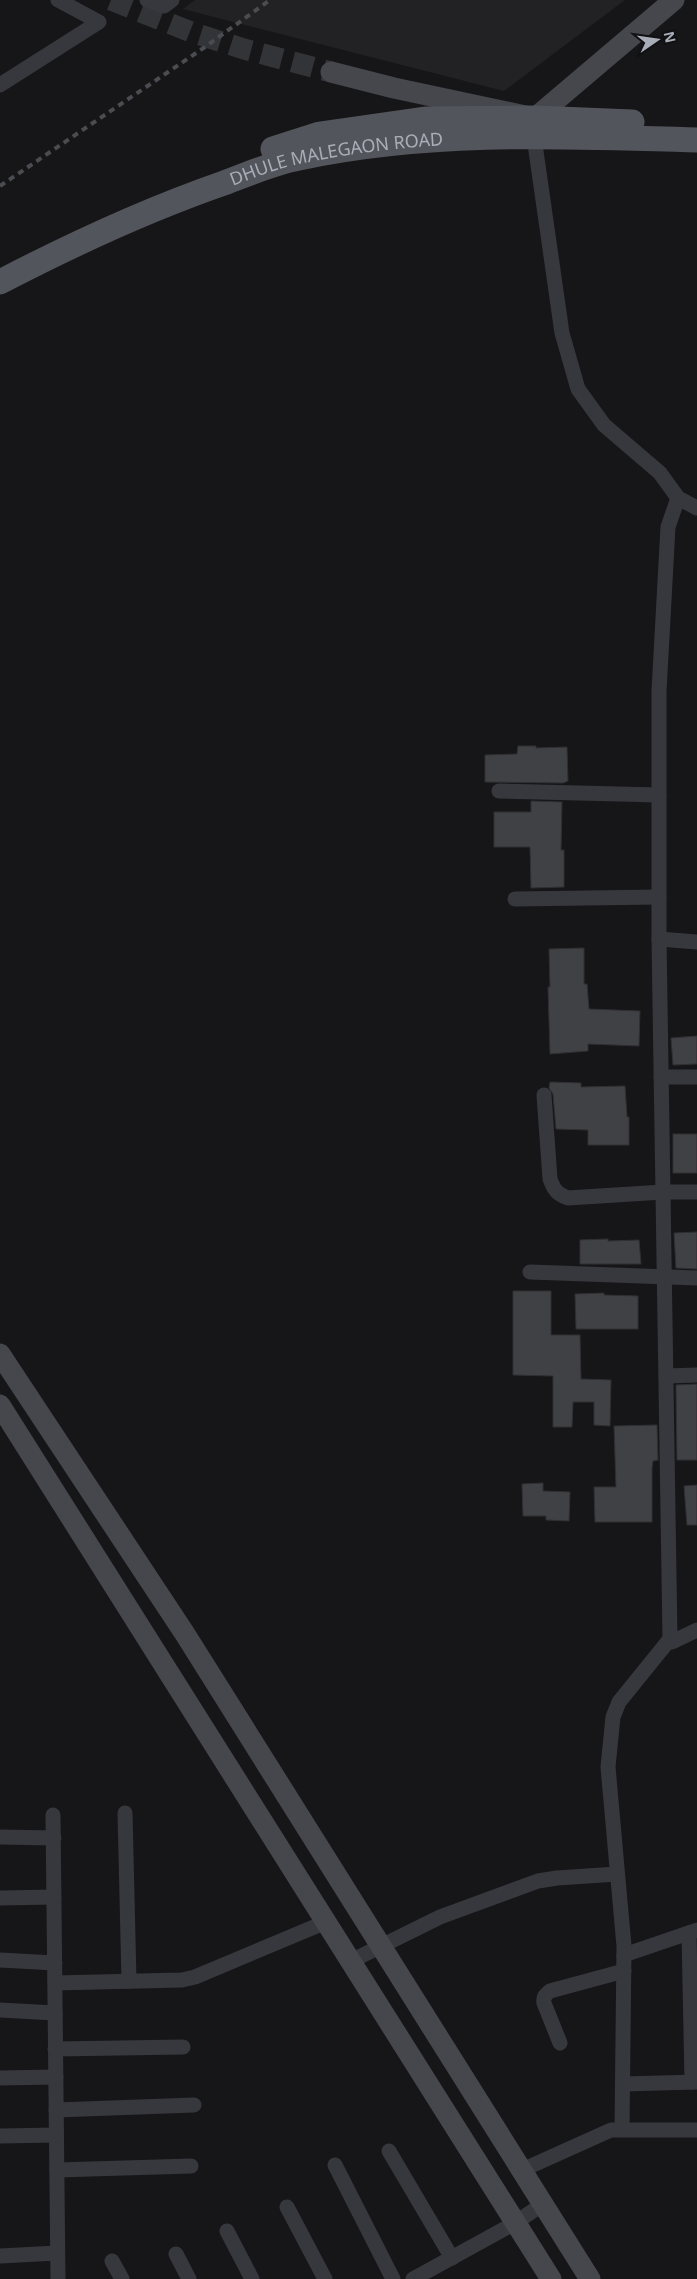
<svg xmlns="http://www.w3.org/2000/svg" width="697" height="2279" viewBox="0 0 697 2279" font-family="'Noto Sans',sans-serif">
<rect width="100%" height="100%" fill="#161618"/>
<polygon fill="#222225" points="195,0 625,0 504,91 183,9"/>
<g fill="#404145" stroke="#303034">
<polygon points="518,746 536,746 536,748 567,747 568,781 563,783 485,782 485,755 517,754"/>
<polygon points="531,801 562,802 561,850 564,850 564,887 531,888 530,847 494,847 494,812 531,812"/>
<polygon points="584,948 584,984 587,984 589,1009 640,1011 639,1046 588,1044 588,1051 550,1054 548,987 550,987 549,949"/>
<polygon points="697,1036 697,1064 673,1065 671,1038"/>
<polygon points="550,1082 581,1083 581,1087 625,1086 627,1117 629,1117 629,1145 588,1145 588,1130 556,1129 553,1094 549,1088"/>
<rect x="673" y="1134" width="24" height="39"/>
<polygon points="697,1232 697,1269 676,1268 674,1233"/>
<polygon points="608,1239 608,1241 639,1240 641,1264 580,1264 580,1240"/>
<polygon points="513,1291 551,1291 551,1335 580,1335 581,1379 611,1380 610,1426 594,1425 594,1402 573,1402 572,1427 553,1427 553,1376 513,1375"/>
<polygon points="604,1293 604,1295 638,1296 638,1329 576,1329 575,1294"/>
<polygon points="697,1384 697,1460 677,1460 676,1385"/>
<polygon points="657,1425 658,1460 653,1461 652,1468 652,1522 595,1522 594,1487 616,1487 614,1426"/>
<polygon points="543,1483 543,1491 570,1492 569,1521 546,1520 546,1516 523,1516 522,1484"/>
<polygon points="697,1485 697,1525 687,1525 684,1486"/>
</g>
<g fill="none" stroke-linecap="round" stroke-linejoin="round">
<polyline stroke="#333438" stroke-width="21" stroke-dasharray="21 11" stroke-linecap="butt" points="111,0 191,32 244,49 331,72"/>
<g stroke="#37383d" stroke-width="15">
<polyline points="147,0 164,6 172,0"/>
<polyline points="0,85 99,22 58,0"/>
<polyline points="534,137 562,333 578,389 604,425 660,473 678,498 697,508"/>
<polyline points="678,498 668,527 659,691 659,939 670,1639 672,1642 697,1630"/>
<polyline points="499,791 659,795"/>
<polyline points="515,899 659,897"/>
<polyline points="659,939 697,942"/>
<polyline points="661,1077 697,1077"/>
<path d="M544,1095L550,1179C554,1190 557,1194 568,1198L663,1192H697"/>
<polyline points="530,1272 697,1278"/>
<polyline points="666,1376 697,1375"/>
<polyline points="125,1813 129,1981"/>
<polyline points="53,1815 58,2279"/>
<polyline points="0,1837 54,1838"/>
<polyline points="0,1898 54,1897"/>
<polyline points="689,1933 692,2082"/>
<polyline points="624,1955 697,1930"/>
<polyline points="0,1960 55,1963"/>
<polyline points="351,1961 440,1917 538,1881 557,1878 617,1874"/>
<polyline points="55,1983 182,1980 195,1977 326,1922"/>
<polyline points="0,2010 55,2013"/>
<path d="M560,2043L544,2003C543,1997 545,1995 550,1991L624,1971"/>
<polyline points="55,2049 183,2047"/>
<polyline points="0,2078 56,2077"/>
<polyline points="623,2084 697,2082"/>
<polyline points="56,2110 194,2105"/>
<polyline points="622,2129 624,1946 608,1767 613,1717 619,1702 670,1639"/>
<polyline points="0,2136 56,2135"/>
<polyline points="389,2151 452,2258"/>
<polyline points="335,2165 393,2279"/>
<polyline points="57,2170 191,2166"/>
<polyline points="522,2170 611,2130 697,2130"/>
<polyline points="287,2207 325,2279"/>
<polyline points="227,2231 252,2279"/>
<polyline points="176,2254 189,2279"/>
<polyline points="0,2256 57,2253"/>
<polyline points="112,2261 122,2279"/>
<polyline points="413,2279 515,2223 543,2204"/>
</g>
<g stroke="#45474d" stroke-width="21">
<polyline points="331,72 394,88 535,118 674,0"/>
<polyline points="0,1354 185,1634 590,2279"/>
<polyline points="0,1405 551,2279"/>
</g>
<g stroke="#53555c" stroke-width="25">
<polyline points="273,149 320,134 425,119 535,118 632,122"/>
<path id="s1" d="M0,282C73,244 146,210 224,183C248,174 273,163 299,158C429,130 564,136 697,140"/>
</g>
<polyline stroke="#4a4c52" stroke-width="4" stroke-dasharray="6 5" stroke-linecap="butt" points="0,186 205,47 270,0"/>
</g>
<g text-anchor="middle" stroke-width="4" stroke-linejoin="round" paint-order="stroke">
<g font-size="18" fill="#a8adb8" stroke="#111113">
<text dy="6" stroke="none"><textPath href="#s1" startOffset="361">DHULE MALEGAON ROAD</textPath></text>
</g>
</g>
<g transform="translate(657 40) rotate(77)" stroke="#111113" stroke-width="4" paint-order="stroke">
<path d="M0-4L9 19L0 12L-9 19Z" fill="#a8adb8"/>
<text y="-8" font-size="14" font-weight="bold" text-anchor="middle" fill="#a8adb8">N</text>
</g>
</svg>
